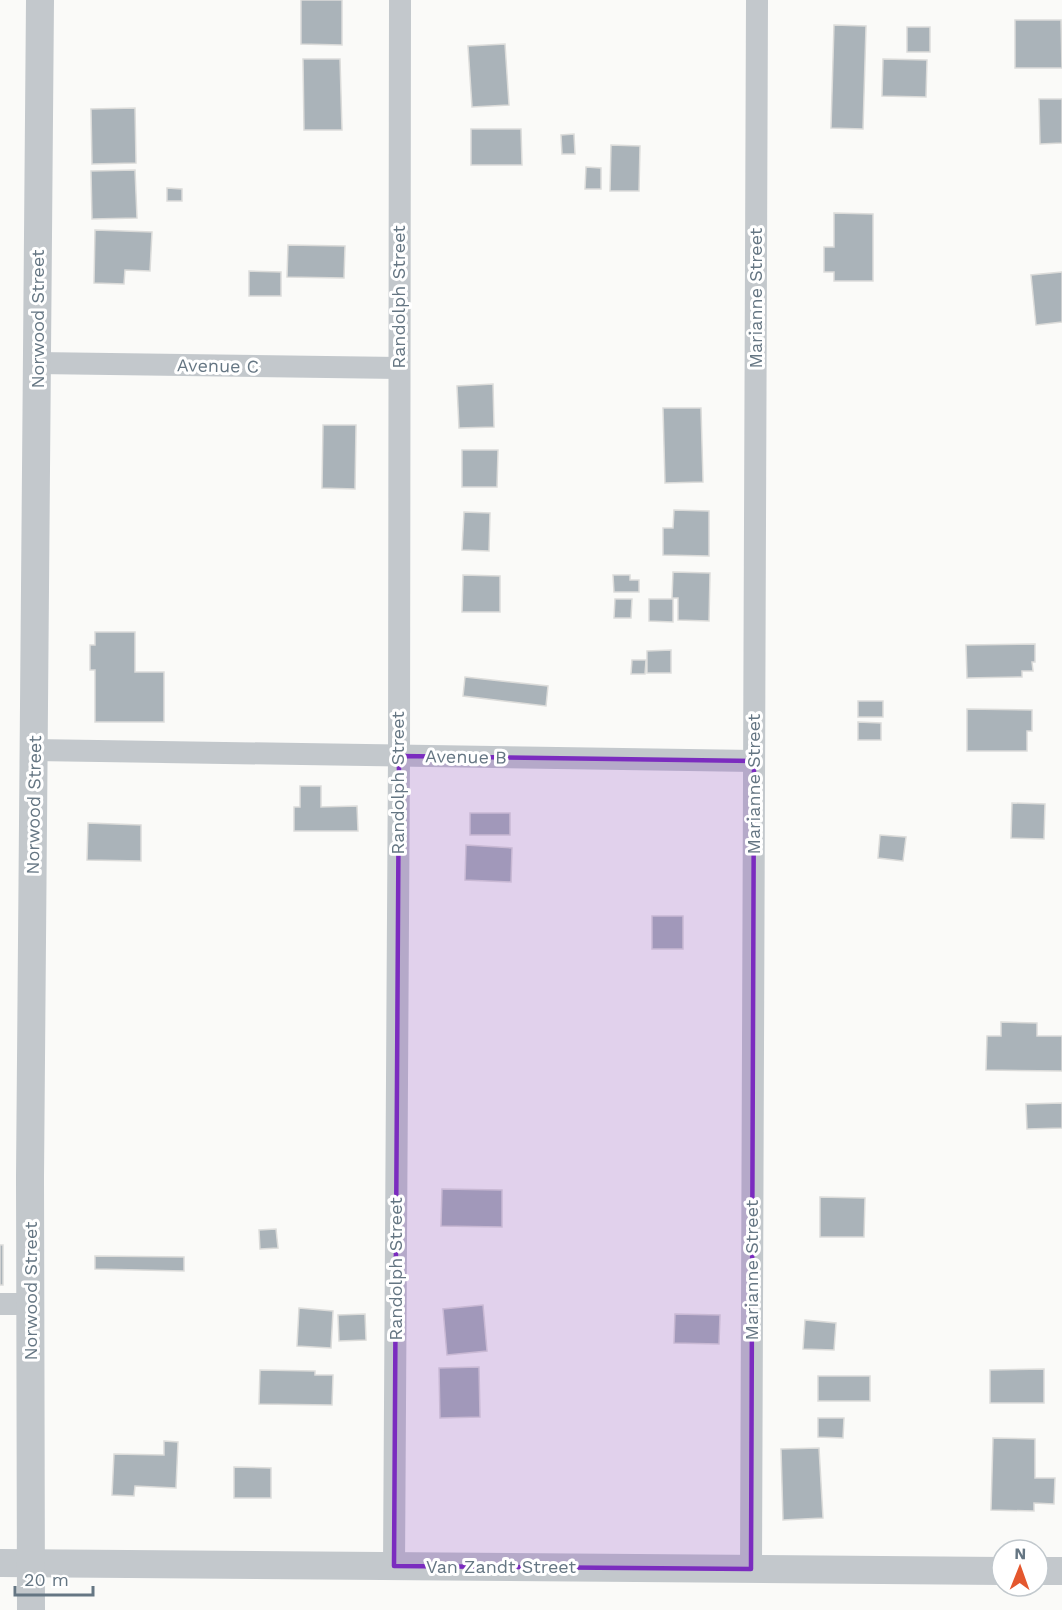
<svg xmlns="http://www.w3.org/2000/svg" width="1062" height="1610" viewBox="0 0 1062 1610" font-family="'Work Sans',sans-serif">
<rect width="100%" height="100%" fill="#fafaf8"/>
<g fill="#aab3b9" stroke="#dcdcda" stroke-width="1.5">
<polygon points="301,0 342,0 342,45 301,44"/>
<polygon points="1015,20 1061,20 1062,68 1015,68"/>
<polygon points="834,25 866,26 863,129 831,128"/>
<rect x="907" y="27" width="23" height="25"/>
<polygon points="505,44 509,105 472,107 468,46"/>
<polygon points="303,59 340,59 342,130 304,130"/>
<polygon points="883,59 927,60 926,97 882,96"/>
<polygon points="1039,99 1062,99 1062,143 1040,144"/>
<polygon points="135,108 136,163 92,164 91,109"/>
<polygon points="471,129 521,129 522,165 471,165"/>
<polygon points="574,134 575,154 562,154 561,135"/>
<polygon points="611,145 640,146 639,191 610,191"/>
<polygon points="586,167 601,168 601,189 585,189"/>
<polygon points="135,170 137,218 92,219 91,171"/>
<polygon points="167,188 182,189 182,201 167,201"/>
<polygon points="834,213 873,214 873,281 834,281 834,272 824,272 824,247 834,247"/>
<polygon points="95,230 152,232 150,271 125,270 124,284 94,283"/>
<polygon points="288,245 345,246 344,278 287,277"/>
<polygon points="249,271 281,272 281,296 249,296"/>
<polygon points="1062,272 1062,322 1036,325 1031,275"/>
<polygon points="493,384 494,427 459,428 457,386"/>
<polygon points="663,408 701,408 703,482 665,483"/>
<polygon points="323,425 356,425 355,489 322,488"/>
<polygon points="462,450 498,450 497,487 462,487"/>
<polygon points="674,510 709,511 709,556 663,555 663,528 673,528"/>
<polygon points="464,512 490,513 489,551 462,550"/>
<polygon points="673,572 710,573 709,621 678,620 678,598 672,598"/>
<polygon points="463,575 500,576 500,612 462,612"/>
<polygon points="613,575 630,575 630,580 639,580 639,592 614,592"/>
<polygon points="615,599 632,599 631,618 614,618"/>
<polygon points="649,599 673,599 673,622 649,621"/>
<polygon points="95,632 135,632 135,672 164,672 164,722 95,722 95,670 90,670 90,645 95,645"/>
<polygon points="1035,644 1035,662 1032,662 1033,671 1022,671 1022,677 967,678 966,645"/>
<polygon points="671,650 671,673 647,673 647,651"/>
<polygon points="632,660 646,660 645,674 631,674"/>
<polygon points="465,677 548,686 546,706 463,696"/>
<rect x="858" y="701" width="25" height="16"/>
<polygon points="967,709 1032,710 1032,731 1027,731 1027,751 967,751"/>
<polygon points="858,722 881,723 881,740 858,740"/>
<polygon points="300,786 321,786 321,807 357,806 358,831 294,831 294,807 300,807"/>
<polygon points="1012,803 1045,804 1044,839 1011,838"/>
<rect x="470" y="813" width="40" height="22"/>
<polygon points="88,823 141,825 141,861 87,860"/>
<polygon points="880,835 906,837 903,861 878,858"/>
<polygon points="466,845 512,848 511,882 465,880"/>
<rect x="652" y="916" width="31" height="33"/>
<polygon points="1001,1022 1037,1023 1037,1036 1062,1036 1062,1071 986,1070 987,1036 1001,1036"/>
<polygon points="1062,1103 1062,1128 1027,1129 1026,1104"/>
<polygon points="442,1189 502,1190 502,1227 441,1226"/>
<polygon points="820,1197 865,1198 864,1237 820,1237"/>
<polygon points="276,1229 278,1248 260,1249 259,1230"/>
<rect x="0" y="1245" width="3" height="40"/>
<polygon points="95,1256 184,1257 184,1271 95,1269"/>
<polygon points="483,1305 487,1351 447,1355 443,1309"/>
<polygon points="299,1308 333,1311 331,1348 297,1346"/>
<polygon points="365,1314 366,1340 339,1341 338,1315"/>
<polygon points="675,1314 720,1315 719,1344 674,1343"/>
<polygon points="805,1320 836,1323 834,1350 803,1349"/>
<polygon points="479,1367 480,1417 440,1418 439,1368"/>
<polygon points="1044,1369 1044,1403 990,1403 990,1370"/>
<polygon points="260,1370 315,1371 315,1375 333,1375 332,1405 259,1404"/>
<rect x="818" y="1376" width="52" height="25"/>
<polygon points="818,1418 844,1418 843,1438 818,1437"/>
<polygon points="993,1438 1035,1439 1035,1478 1055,1478 1054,1504 1034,1503 1034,1511 991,1510"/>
<polygon points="164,1441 178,1442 176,1488 135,1486 134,1496 112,1495 114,1454 164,1455"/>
<polygon points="819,1448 823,1518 783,1520 781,1449"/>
<polygon points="234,1467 271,1468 271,1498 234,1498"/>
</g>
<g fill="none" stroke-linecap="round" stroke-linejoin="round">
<g stroke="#c3c8cc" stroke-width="22">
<polyline points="37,363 399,368"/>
<polyline points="34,750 754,761"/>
<polyline points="0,1304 31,1304"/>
<polyline points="394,1566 399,756 400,0"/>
<polyline points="751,1569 757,0"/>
</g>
<g stroke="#c3c8cc" stroke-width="28">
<polyline points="0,1563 1002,1571"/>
<polyline points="1038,1571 1062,1571"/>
<polyline points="31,1610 30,1177 40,0"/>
</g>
</g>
<path fill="#7b2cbf" fill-opacity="0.2" stroke="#7b2cbf" stroke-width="4.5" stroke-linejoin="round" d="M399,756L754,761L751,1569L394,1566Z"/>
<g text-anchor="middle" stroke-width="6" stroke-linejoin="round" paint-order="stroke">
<g font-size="18" fill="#657683" stroke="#fff">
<text transform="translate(399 297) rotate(-90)" y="6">Randolph Street</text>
<text transform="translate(756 298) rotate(-90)" y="6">Marianne Street</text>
<text transform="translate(38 319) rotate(-90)" y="6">Norwood Street</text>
<text transform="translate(218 366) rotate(1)" y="6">Avenue C</text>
<text transform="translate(466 757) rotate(1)" y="6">Avenue B</text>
<text transform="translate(398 783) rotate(-90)" y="6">Randolph Street</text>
<text transform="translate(754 784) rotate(-90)" y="6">Marianne Street</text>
<text transform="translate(34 805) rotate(-89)" y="6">Norwood Street</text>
<text transform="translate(396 1269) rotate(-90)" y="6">Randolph Street</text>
<text transform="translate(752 1270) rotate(-90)" y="6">Marianne Street</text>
<text transform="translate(31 1291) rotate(-90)" y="6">Norwood Street</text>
<text x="501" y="1573">Van Zandt Street</text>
</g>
</g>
<g transform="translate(1020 1568) rotate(1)"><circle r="28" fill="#ffffff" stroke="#c1c8cd" stroke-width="1.5"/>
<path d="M0-4.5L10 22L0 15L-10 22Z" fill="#e4572e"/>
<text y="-9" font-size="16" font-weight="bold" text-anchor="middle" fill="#657683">N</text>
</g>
<path d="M15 1586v9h78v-9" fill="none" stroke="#657683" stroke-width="3"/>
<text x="24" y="1586" font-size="18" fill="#657683" stroke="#ffffff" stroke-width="4.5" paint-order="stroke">20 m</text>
</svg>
